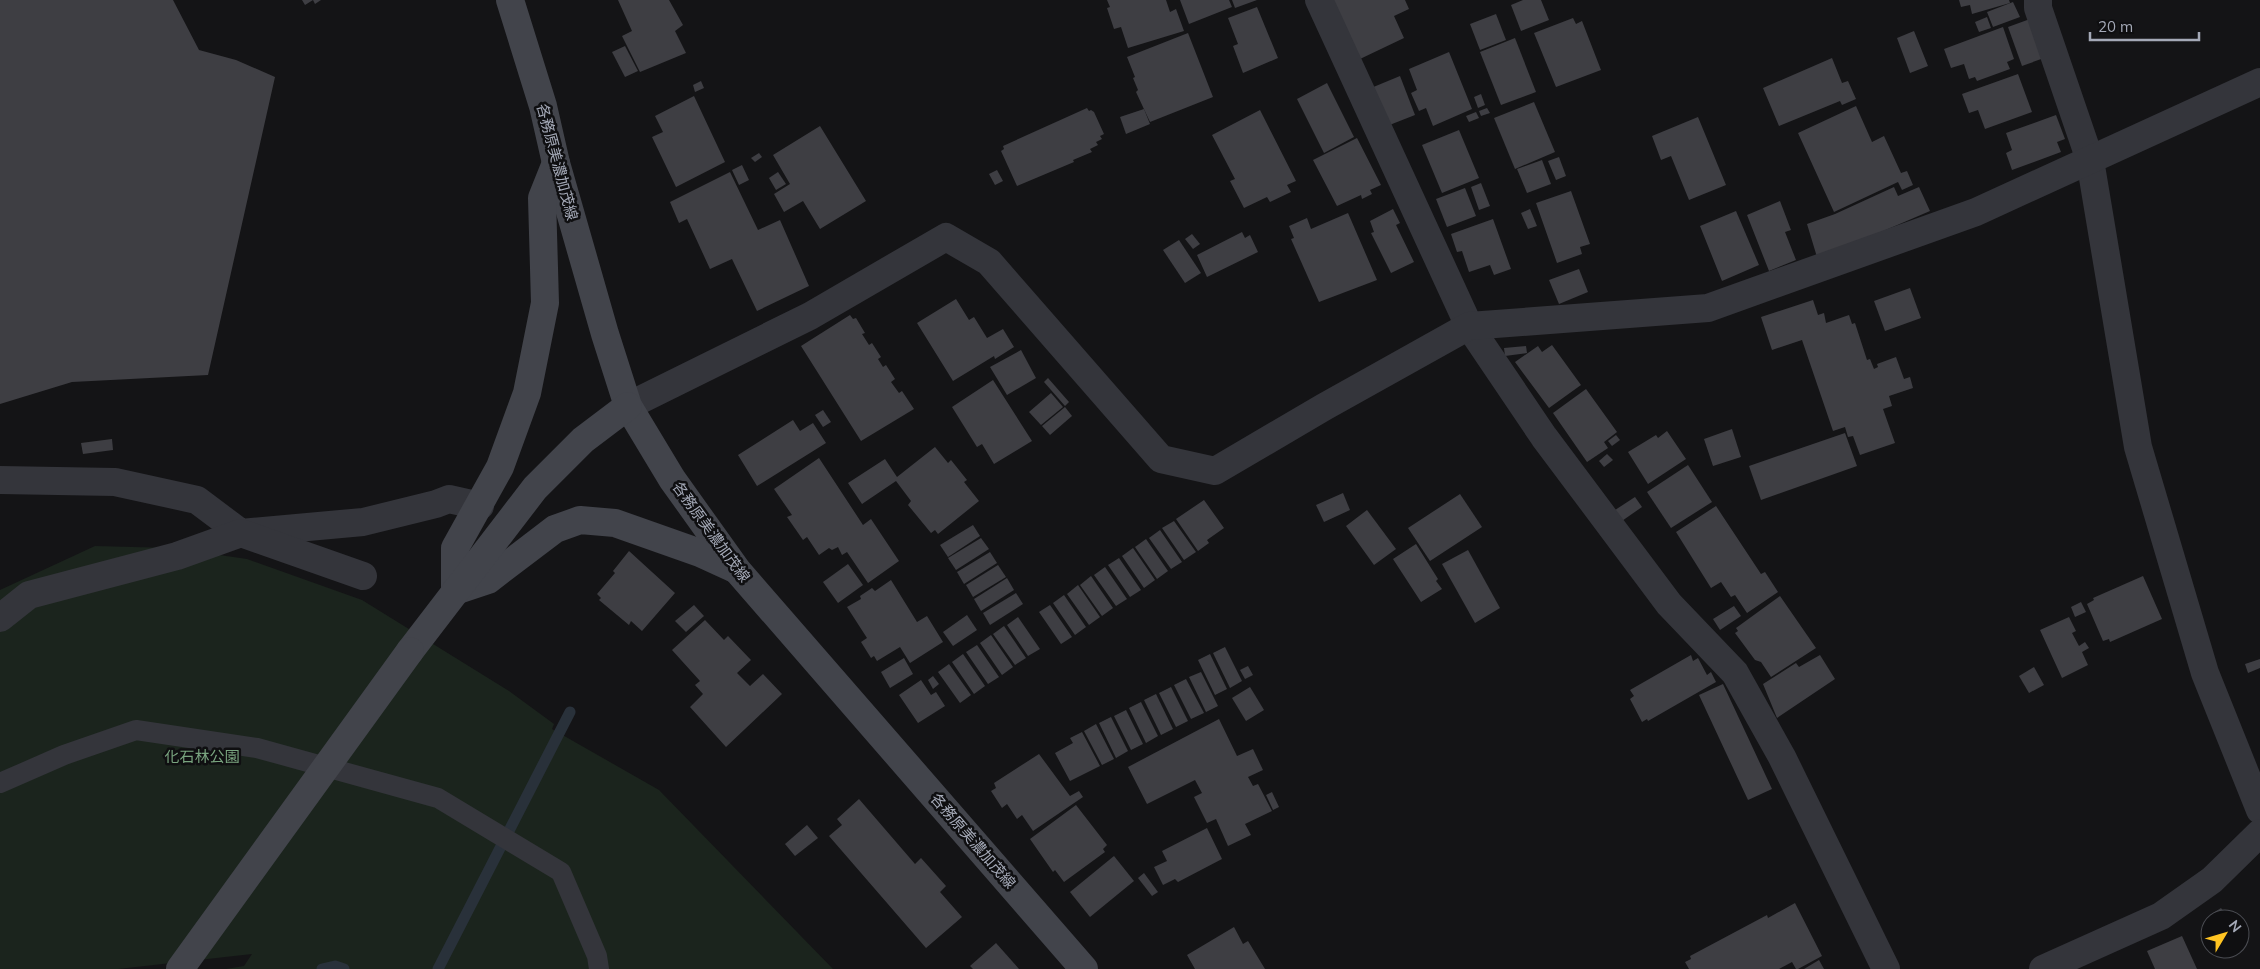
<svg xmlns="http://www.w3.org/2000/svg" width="2260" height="969" viewBox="0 0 2260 969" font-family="Mulish,'Noto Sans JP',sans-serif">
<rect width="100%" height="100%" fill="#141416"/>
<polygon fill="#1b241d" points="95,546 171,548 247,559 362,600 509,691 554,724 552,729 659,790 833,969 226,969 244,966 252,954 118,969 0,969 0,590"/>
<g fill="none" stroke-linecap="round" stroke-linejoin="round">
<g stroke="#29313a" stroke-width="11">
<polyline points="322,969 335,966 344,969"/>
<polyline points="438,969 570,712"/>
</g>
</g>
<g fill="#3e3e43">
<polygon points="0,0 173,0 199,50 236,60 275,77 208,375 72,382 0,404"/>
<polygon points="302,0 321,0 315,4 313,0 305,5"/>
<polygon points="618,0 669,0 683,25 675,31 686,53 640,72 622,36 632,31"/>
<polygon points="1107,0 1166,0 1170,12 1176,9 1184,31 1128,48 1121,27 1114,29 1107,8 1110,7"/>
<polygon points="1180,0 1229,0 1232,7 1189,24"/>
<polygon points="1232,0 1257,0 1235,8"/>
<polygon points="1330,0 1405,0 1409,9 1394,16 1404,38 1360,59"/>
<polygon points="1523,0 1541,0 1549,20 1521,31 1511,5"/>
<polygon points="1959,0 2009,0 2010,3 1972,14 1970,5 1961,7"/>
<polygon points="2013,2 2020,17 1993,27 1987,12"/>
<polygon points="1257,7 1278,58 1243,73 1233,46 1238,44 1228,18"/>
<polygon points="1496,14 1506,40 1480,50 1470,24"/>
<polygon points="1987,17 1991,28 1979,32 1975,22"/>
<polygon points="1573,18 1576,24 1582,21 1601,70 1556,87 1534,33"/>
<polygon points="2030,19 2044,58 2022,66 2008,27"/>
<polygon points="2003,27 2014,59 2007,62 2010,69 1977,81 1975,77 1969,79 1964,64 1951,68 1944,49"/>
<polygon points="1914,31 1928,66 1910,73 1897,38"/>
<polygon points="1188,33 1213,97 1150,122 1136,92 1138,90 1133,78 1135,77 1127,57"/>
<polygon points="1515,38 1536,92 1501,105 1480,52"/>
<polygon points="625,46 638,71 625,77 612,52"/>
<polygon points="1449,52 1472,109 1433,126 1426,108 1419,111 1411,93 1417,90 1409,69"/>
<polygon points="1832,58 1842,83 1848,81 1856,99 1842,105 1840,101 1779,126 1763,88"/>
<polygon points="2018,74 2032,112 1985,129 1978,110 1969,113 1962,94"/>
<polygon points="1400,76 1415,115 1387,126 1371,88"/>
<polygon points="701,81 704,88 695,92 693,85"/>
<polygon points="1327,83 1354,137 1324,153 1297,99"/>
<polygon points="1481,94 1485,105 1478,108 1474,97"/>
<polygon points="694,96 725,162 676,187 652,137 663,132 655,116"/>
<polygon points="1534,102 1555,152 1515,169 1494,118"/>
<polygon points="1856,106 1872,142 1884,136 1901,173 1907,171 1913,185 1902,190 1898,182 1834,212 1798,133"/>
<polygon points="1087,108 1089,111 1091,110 1094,112 1104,134 1100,136 1102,139 1096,142 1098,145 1090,149 1092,152 1073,160 1074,162 1017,186 1001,151 1004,149 1003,146"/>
<polygon points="1487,108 1490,113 1481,116 1479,111"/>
<polygon points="1144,109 1150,124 1126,134 1120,117"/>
<polygon points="1260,110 1296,181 1287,185 1291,192 1270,202 1267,197 1244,208 1230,181 1235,179 1212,135"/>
<polygon points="1476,112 1479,118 1469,122 1466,116"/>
<polygon points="2056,115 2065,139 2057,142 2061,152 2012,170 2006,153 2012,150 2006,133"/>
<polygon points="1698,117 1726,185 1689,200 1671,156 1661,160 1652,136"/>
<polygon points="820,126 866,201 820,229 803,201 784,212 774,194 790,184 773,155"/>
<polygon points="1459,130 1479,178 1442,193 1422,145"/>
<polygon points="1357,138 1381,185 1370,190 1372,194 1362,199 1361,195 1337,206 1313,160"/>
<polygon points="759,153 762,157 755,162 751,158"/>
<polygon points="1559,157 1566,176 1556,180 1548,161"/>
<polygon points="1542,160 1551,184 1527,193 1517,169"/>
<polygon points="742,165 749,180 739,185 732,170"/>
<polygon points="997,170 1003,181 995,185 989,174"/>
<polygon points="730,172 758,230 780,220 809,286 757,311 732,259 710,269 687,219 679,223 670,202"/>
<polygon points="778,172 786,184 776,190 769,178"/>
<polygon points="1481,183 1490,206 1479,210 1471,187"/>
<polygon points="1894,187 1898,196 1919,187 1930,211 1846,247 1817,257 1807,224 1835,214"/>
<polygon points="1465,188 1476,216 1447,227 1436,199"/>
<polygon points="1571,191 1590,244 1580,247 1582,254 1557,263 1536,203"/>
<polygon points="1780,201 1791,230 1785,232 1796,260 1769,271 1747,215"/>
<polygon points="1393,209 1400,223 1396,225 1414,262 1391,273 1371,233 1374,232 1370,221"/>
<polygon points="1530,209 1537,226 1528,229 1521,213"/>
<polygon points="1736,211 1759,265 1722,281 1700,226"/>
<polygon points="1348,213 1377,280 1319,302 1291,239 1294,238 1289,226 1307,218 1311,229"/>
<polygon points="1493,219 1511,269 1494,275 1490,265 1469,272 1462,251 1457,252 1451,234"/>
<polygon points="1242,232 1245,238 1250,235 1258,252 1207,277 1197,255"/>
<polygon points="1192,234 1200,244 1193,249 1185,239"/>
<polygon points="1179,240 1201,273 1185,283 1163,250"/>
<polygon points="1579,269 1588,292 1559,304 1549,280"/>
<polygon points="1910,288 1921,318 1885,331 1874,301"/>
<polygon points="956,299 969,320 974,317 987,338 1003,329 1014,347 995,359 994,356 953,381 917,323"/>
<polygon points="1813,300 1818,315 1824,313 1826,323 1849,315 1852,324 1855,323 1867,360 1870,359 1874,369 1878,367 1877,364 1896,357 1904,379 1910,377 1913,388 1889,396 1892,406 1883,409 1895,443 1860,455 1853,436 1848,437 1845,427 1833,431 1802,340 1772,350 1761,317"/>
<polygon points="850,315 853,319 856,318 865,333 862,334 869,345 872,343 881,357 878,359 883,367 886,365 895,379 891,382 899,393 902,391 914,409 861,441 801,346"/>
<polygon points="1552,345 1581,385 1549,408 1515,362 1538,346 1542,352"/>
<polygon points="1526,346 1527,353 1505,356 1504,348"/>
<polygon points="1021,350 1036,378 1007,395 990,367"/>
<polygon points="1048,378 1069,402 1065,406 1044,382"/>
<polygon points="993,380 1032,441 994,464 982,444 977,447 952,407"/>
<polygon points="1586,389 1617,432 1604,442 1608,448 1587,462 1553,413"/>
<polygon points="1051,393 1063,407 1041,425 1029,412"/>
<polygon points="1065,407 1072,416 1050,435 1042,426"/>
<polygon points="823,410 831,422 823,427 815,415"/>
<polygon points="793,420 800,431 813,423 826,443 757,486 738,455"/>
<polygon points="1732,429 1741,457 1713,466 1704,439"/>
<polygon points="1667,431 1686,459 1648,484 1628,452 1656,435 1658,438"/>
<polygon points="1845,433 1857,466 1761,500 1749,466"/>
<polygon points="1616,435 1620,440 1612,446 1608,441"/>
<polygon points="112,439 113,450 83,454 81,443"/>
<polygon points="935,447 948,463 951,460 967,480 964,482 979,501 938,534 935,530 931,533 908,505 911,501 896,481 862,504 848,483 885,459 897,477"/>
<polygon points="1607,454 1613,460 1604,467 1599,461"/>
<polygon points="819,458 863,525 871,519 899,561 868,583 847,552 842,555 838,547 832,550 829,548 819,555 807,537 803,540 787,517 792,515 774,489"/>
<polygon points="1688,465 1712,502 1671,528 1647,492"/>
<polygon points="1343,493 1350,510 1324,522 1316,505"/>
<polygon points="1460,494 1482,527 1430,561 1408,528"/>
<polygon points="1635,497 1642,507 1619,523 1612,512"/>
<polygon points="1204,500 1224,528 1207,540 1209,543 1198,551 1176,519"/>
<polygon points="1716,506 1761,574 1765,572 1778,592 1747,613 1735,595 1731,597 1721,582 1711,588 1676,532"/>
<polygon points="1367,510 1396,549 1374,565 1346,526"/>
<polygon points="1174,521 1196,552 1184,560 1162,528"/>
<polygon points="973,525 980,536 948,557 940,545"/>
<polygon points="1160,530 1182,562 1171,569 1149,538"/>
<polygon points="981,538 989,549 956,570 948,558"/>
<polygon points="1146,539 1168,571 1157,579 1135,547"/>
<polygon points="1416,544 1438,579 1436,581 1442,589 1421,602 1393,559"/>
<polygon points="1133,548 1155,580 1144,588 1122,556"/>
<polygon points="1468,550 1500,608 1475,623 1442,564"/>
<polygon points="629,551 675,593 642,631 631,621 629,625 599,600 601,598 597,594 615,573 613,571"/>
<polygon points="990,552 997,563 964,584 957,572"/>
<polygon points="1119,558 1141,590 1130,597 1108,565"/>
<polygon points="848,564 863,585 838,603 823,582"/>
<polygon points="998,565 1006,577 973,597 966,585"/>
<polygon points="1105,567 1127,599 1116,606 1094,575"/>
<polygon points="1091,576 1113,608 1102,616 1080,585"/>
<polygon points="2143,576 2162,619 2110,642 2109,639 2103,641 2087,604 2094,600 2093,598"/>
<polygon points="1007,578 1014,590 981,611 974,599"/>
<polygon points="891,580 917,622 927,616 943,642 910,663 900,647 877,661 874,656 871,658 861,642 867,638 847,607 861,599 860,596 872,588 875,591"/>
<polygon points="1078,585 1100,617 1089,625 1067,594"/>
<polygon points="1016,593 1023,604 990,625 983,613"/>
<polygon points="1064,595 1086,627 1075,635 1053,603"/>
<polygon points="1780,596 1816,648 1771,677 1761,662 1755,660 1735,633 1738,631 1736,628"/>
<polygon points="2081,602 2086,612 2075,617 2071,607"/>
<polygon points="694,605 704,616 686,632 675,621"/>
<polygon points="1050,605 1072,637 1061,644 1039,612"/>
<polygon points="1734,606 1741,616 1720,630 1713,619"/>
<polygon points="967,615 977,630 953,646 943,632"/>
<polygon points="1018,617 1040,649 1028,656 1007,625"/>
<polygon points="2069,617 2076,631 2072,633 2079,646 2085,642 2089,648 2082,652 2088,665 2062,678 2040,630"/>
<polygon points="705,620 724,640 728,636 751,660 737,673 750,686 763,674 782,694 726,747 690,707 703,694 695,685 700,681 672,650"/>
<polygon points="1004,626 1026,658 1015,665 993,634"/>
<polygon points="991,635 1013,667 1002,675 980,643"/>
<polygon points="977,645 999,677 988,684 966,652"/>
<polygon points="1225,647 1242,681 1230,688 1213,653"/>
<polygon points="963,654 985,686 974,694 952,662"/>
<polygon points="1210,654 1227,689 1215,695 1198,660"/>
<polygon points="1691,655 1693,661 1698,658 1707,675 1711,672 1716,682 1648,721 1647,719 1642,722 1630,699 1634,696 1630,690"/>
<polygon points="1820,655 1835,679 1777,718 1763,684 1796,663 1799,667"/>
<polygon points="904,658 913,674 890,688 881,672"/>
<polygon points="2260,659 2260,668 2248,673 2245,664"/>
<polygon points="949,664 971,695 960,703 938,672"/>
<polygon points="1248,666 1253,675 1245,679 1240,670"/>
<polygon points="2034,667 2044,685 2029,693 2019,676"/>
<polygon points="1201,672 1218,706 1206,712 1189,677"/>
<polygon points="933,676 939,684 933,689 928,680"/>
<polygon points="1186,679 1204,713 1191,719 1174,685"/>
<polygon points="921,680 931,695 936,692 945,706 918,723 899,695"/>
<polygon points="1723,684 1772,789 1748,800 1699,695"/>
<polygon points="1171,687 1188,721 1176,727 1159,693"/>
<polygon points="1250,687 1264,710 1246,721 1232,698"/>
<polygon points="1156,694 1173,729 1161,735 1144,700"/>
<polygon points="1141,702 1158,736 1146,743 1129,708"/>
<polygon points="1126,710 1143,744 1131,750 1114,716"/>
<polygon points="1111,717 1128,751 1116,758 1099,723"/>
<polygon points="1219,719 1237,756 1253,749 1263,770 1248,777 1253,786 1258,784 1272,811 1245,824 1251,835 1228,846 1216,819 1207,823 1194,797 1202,793 1195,780 1147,804 1128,767"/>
<polygon points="1096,724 1114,759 1102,765 1084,731"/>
<polygon points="1082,732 1100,766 1070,781 1055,753 1073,743 1070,738"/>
<polygon points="1039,754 1070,796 1079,791 1083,797 1033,831 1022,815 1017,819 1007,804 1002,808 991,791 996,788 994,783"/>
<polygon points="1272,792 1279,807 1273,810 1266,795"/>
<polygon points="859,799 915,864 921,858 946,886 940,892 962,917 926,948 829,836 842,825 837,819"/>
<polygon points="1076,805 1107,845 1103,849 1105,852 1064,882 1055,870 1053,872 1030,839"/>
<polygon points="807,825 818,838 795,856 785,844"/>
<polygon points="1207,828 1222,859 1178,882 1175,879 1163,885 1154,867 1167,861 1162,851"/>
<polygon points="1114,856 1134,881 1090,917 1070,892"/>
<polygon points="1144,873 1158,892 1152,896 1138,878"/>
<polygon points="1795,903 1822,956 1798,969 1796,969 1792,962 1779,969 1689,969 1685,962 1691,959 1690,956 1767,915 1768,918"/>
<polygon points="2221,908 2227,916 2223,919 2213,919 2210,915"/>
<polygon points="1234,927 1243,944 1248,941 1265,969 1195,969 1187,955"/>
<polygon points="2182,936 2197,969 2155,969 2147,951"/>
<polygon points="996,943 1019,969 973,969 970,966"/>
<polygon points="1819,960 1824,969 1804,969"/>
</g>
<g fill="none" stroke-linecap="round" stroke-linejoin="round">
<polyline stroke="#34353b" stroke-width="20" points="0,783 64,755 136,730 257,748 438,798 561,872 597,956 599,969"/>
<g stroke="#34353b" stroke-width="28">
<polyline points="1319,0 1469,326 1544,437 1669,604 1735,673 1782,757 1886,969"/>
<polyline points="2038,0 2038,8 2090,160 2138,447 2205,673 2260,810"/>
<polyline points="628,406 810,316 946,237 989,262 1161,459 1215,471 1324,407 1469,326 1708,308 1976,212 2260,82"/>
<polyline points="0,480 115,482 197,500 241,533 363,522 436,504 449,499 480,506"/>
<polyline points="0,618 29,595 177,556 241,533 363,576"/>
<polyline points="2043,969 2161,916 2212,880 2260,833"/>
</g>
<g stroke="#42444b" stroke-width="28">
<polyline points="510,0 543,106 556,163 605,334 628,406 672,479 737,570 1084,969"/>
<polyline points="455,591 455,548 500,467 527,393 545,303 542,198 556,163"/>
<polyline points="455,591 488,580 555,529 580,520 615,523 700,553 735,569"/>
<polyline points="410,651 535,488 583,440 628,406"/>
</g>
<polyline stroke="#42444b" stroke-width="28" points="180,969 410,651"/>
</g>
<g text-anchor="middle" stroke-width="5" stroke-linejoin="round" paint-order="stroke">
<g font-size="15" fill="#a4a9b7" stroke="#0f0f11">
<text transform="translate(557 162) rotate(75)" y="5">各務原美濃加茂線</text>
<text transform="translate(711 532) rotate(54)" y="5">各務原美濃加茂線</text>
<text transform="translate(973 841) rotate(49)" y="5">各務原美濃加茂線</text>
</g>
<g font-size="15" fill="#79a47f" stroke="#0f0f11">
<text x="202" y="762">化石林公園</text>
</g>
</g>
<g transform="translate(2225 934) rotate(52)"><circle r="24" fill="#0f0f11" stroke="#4b4d53"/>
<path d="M0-4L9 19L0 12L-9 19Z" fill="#ffc422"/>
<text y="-8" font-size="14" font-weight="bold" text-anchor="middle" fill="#a4a9b7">N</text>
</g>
<path d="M2090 32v8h109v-8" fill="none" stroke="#a4a9b7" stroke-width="2.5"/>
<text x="2098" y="32" font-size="15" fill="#a4a9b7" stroke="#0f0f11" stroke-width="4" paint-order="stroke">20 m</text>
</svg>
